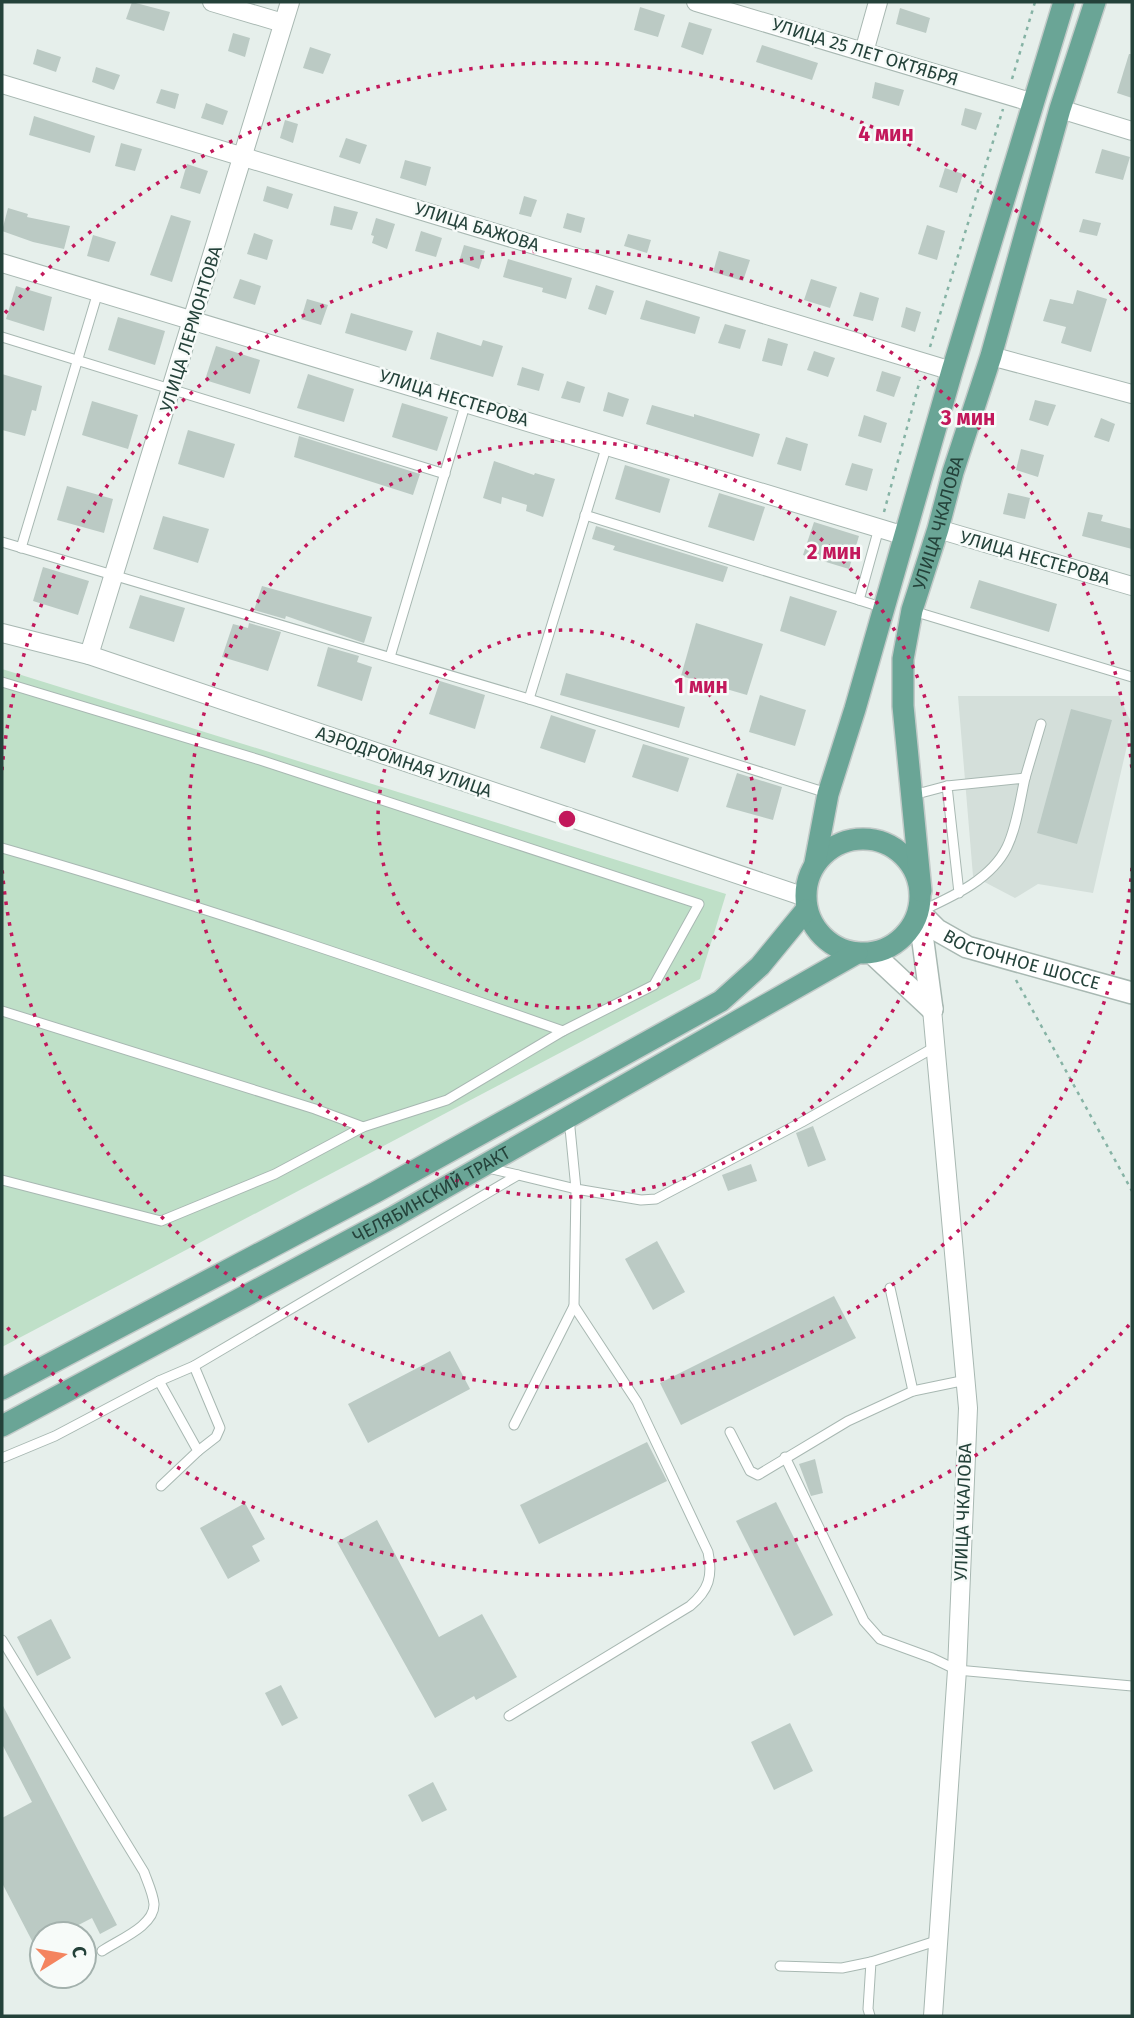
<svg xmlns="http://www.w3.org/2000/svg" width="1134" height="2018" viewBox="0 0 1134 2018" font-family="'Fira Sans',sans-serif">
<rect width="100%" height="100%" fill="#e6efeb"/>
<polygon fill="#d4dfda" points="958,696 1119,696 1132,724 1093,893 1038,884 1015,898 973,876"/>
<polygon fill="#bfe0c8" points="2,669 726,894 700,979 2,1347"/>
<g fill="#bbcac4">
<polygon points="132,2 170,12 164,31 126,19"/>
<polygon points="640,7 665,15 658,37 634,30"/>
<polygon points="900,8 930,18 926,33 896,24"/>
<polygon points="689,22 712,29 703,55 681,47"/>
<polygon points="233,33 250,38 245,57 228,51"/>
<polygon points="762,45 818,63 812,80 756,62"/>
<polygon points="310,47 331,54 323,74 303,68"/>
<polygon points="37,49 61,57 56,72 33,64"/>
<polygon points="1129,54 1132,54 1132,98 1117,93"/>
<polygon points="96,67 120,75 114,90 92,82"/>
<polygon points="875,82 904,90 899,106 872,98"/>
<polygon points="161,89 179,94 175,109 156,103"/>
<polygon points="206,103 228,111 223,125 201,118"/>
<polygon points="965,108 982,113 976,130 961,125"/>
<polygon points="34,116 95,136 90,153 29,135"/>
<polygon points="285,120 298,124 293,143 280,138"/>
<polygon points="346,138 367,145 360,164 339,157"/>
<polygon points="121,143 142,149 135,171 115,166"/>
<polygon points="1102,149 1130,157 1123,180 1095,173"/>
<polygon points="405,160 431,167 426,186 400,178"/>
<polygon points="187,164 208,171 200,194 180,188"/>
<polygon points="945,168 963,174 957,193 939,187"/>
<polygon points="267,186 293,194 288,209 263,201"/>
<polygon points="524,196 537,200 531,217 519,214"/>
<polygon points="334,206 358,212 352,230 330,225"/>
<polygon points="8,208 28,214 27,217 70,226 64,249 33,242 2,231"/>
<polygon points="567,213 585,218 581,233 563,228"/>
<polygon points="171,215 191,221 172,282 150,275"/>
<polygon points="376,218 395,224 387,249 372,243 374,236 371,235"/>
<polygon points="1083,219 1101,223 1097,236 1079,232"/>
<polygon points="927,225 945,231 937,260 918,254"/>
<polygon points="421,231 442,238 436,257 415,251"/>
<polygon points="254,233 273,240 267,260 247,254"/>
<polygon points="628,234 651,240 647,253 624,246"/>
<polygon points="93,235 116,242 109,262 87,256"/>
<polygon points="464,245 485,251 479,269 459,262"/>
<polygon points="719,251 750,260 743,281 713,272"/>
<polygon points="508,259 572,278 566,299 542,292 543,288 503,277"/>
<polygon points="240,279 261,286 255,305 233,298"/>
<polygon points="811,279 837,287 830,308 804,300"/>
<polygon points="596,285 614,291 606,315 588,309"/>
<polygon points="16,286 52,297 44,331 6,319"/>
<polygon points="1077,290 1107,299 1091,352 1061,343 1066,327 1043,321 1050,299 1073,304"/>
<polygon points="860,292 879,298 873,321 853,316"/>
<polygon points="307,299 328,305 321,325 301,319"/>
<polygon points="646,300 700,317 695,334 640,319"/>
<polygon points="906,307 921,312 915,332 901,327"/>
<polygon points="351,313 413,331 406,351 345,333"/>
<polygon points="118,317 165,331 155,365 108,350"/>
<polygon points="725,324 746,330 740,349 718,343"/>
<polygon points="437,332 481,346 483,340 503,346 493,377 430,359"/>
<polygon points="768,338 788,344 782,366 762,361"/>
<polygon points="216,346 260,360 250,394 205,380"/>
<polygon points="814,351 835,358 828,377 807,370"/>
<polygon points="522,367 544,374 539,391 517,385"/>
<polygon points="882,371 901,377 894,397 876,391"/>
<polygon points="2,374 42,386 36,411 32,410 25,436 2,430"/>
<polygon points="308,374 354,389 344,422 297,408"/>
<polygon points="567,381 585,387 580,403 561,398"/>
<polygon points="608,392 629,399 623,417 603,411"/>
<polygon points="1035,400 1056,405 1048,426 1029,420"/>
<polygon points="92,401 138,415 128,449 82,435"/>
<polygon points="402,403 448,417 437,451 392,437"/>
<polygon points="652,405 694,417 694,414 760,434 753,457 646,424"/>
<polygon points="864,415 887,423 881,443 858,436"/>
<polygon points="1101,418 1115,424 1109,442 1094,437"/>
<polygon points="188,430 235,444 224,478 178,464"/>
<polygon points="299,436 420,474 413,495 294,457"/>
<polygon points="786,437 808,444 801,471 777,464"/>
<polygon points="1021,449 1044,455 1038,477 1016,470"/>
<polygon points="494,461 534,475 535,473 555,479 543,517 526,511 527,505 502,497 501,504 483,498"/>
<polygon points="852,463 873,469 867,491 845,485"/>
<polygon points="625,465 670,479 660,513 615,499"/>
<polygon points="67,486 113,499 104,533 57,520"/>
<polygon points="719,493 765,507 754,541 708,527"/>
<polygon points="1008,493 1030,498 1025,519 1003,514"/>
<polygon points="1088,512 1103,515 1101,521 1132,529 1132,549 1082,536"/>
<polygon points="163,516 209,529 198,563 153,549"/>
<polygon points="814,522 859,536 849,569 803,555"/>
<polygon points="596,526 728,567 723,582 613,550 615,546 592,539"/>
<polygon points="43,567 89,581 78,615 33,601"/>
<polygon points="979,580 1057,604 1049,632 970,608"/>
<polygon points="262,586 372,617 364,643 286,616 285,619 254,610"/>
<polygon points="140,595 185,608 174,642 129,628"/>
<polygon points="790,596 837,611 825,646 780,631"/>
<polygon points="249,623 281,632 268,671 222,657 233,624 248,628"/>
<polygon points="696,623 763,644 747,695 681,676"/>
<polygon points="328,647 359,656 357,662 372,667 362,701 317,686"/>
<polygon points="566,673 685,707 679,728 560,695"/>
<polygon points="440,681 485,695 475,729 429,714"/>
<polygon points="760,695 806,710 795,746 749,732"/>
<polygon points="1071,709 1112,720 1077,844 1037,833"/>
<polygon points="551,715 596,730 585,763 540,748"/>
<polygon points="643,744 689,758 678,792 632,777"/>
<polygon points="737,773 782,787 773,820 726,807"/>
<polygon points="813,1126 826,1160 808,1167 796,1133"/>
<polygon points="751,1164 757,1181 728,1191 722,1175"/>
<polygon points="657,1241 685,1292 653,1310 625,1259"/>
<polygon points="834,1296 856,1338 681,1425 660,1383"/>
<polygon points="450,1351 470,1389 368,1443 348,1404"/>
<polygon points="647,1442 667,1481 539,1544 520,1505"/>
<polygon points="815,1459 823,1493 811,1496 799,1464"/>
<polygon points="776,1502 833,1615 794,1636 736,1521"/>
<polygon points="245,1503 265,1539 252,1546 260,1561 228,1579 200,1528"/>
<polygon points="377,1520 439,1637 482,1614 517,1677 476,1700 474,1696 435,1718 337,1542"/>
<polygon points="51,1619 71,1658 37,1676 17,1637"/>
<polygon points="281,1685 298,1718 282,1726 265,1693"/>
<polygon points="2,1704 117,1925 100,1934 92,1918 61,1934 42,1934 42,1960 2,1883 2,1818 32,1802 2,1744"/>
<polygon points="790,1723 813,1771 774,1790 751,1742"/>
<polygon points="433,1782 447,1810 422,1822 408,1795"/>
</g>
<g fill="none" stroke-linecap="round" stroke-linejoin="round">
<g stroke="#a8b8b2" stroke-width="11">
<g id="service">
<polyline points="2,337 445,474"/>
<polyline points="585,515 859,600 879,528"/>
<polyline points="2,542 529,699 827,793"/>
<polyline points="21,548 98,292"/>
<polyline points="859,600 884,608"/>
<polyline points="913,611 1132,677"/>
<polyline points="390,657 466,402"/>
<path d="M2,682L260,760L699,904L654,985L563,1031C377,966 191,902 2,848"/>
<polyline points="529,699 607,445"/>
<polyline points="1025,778 1041,724"/>
<polyline points="913,795 947,786"/>
<path d="M921,911C951,897 991,880 1007,847C1017,826 1020,800 1025,778L947,786L959,893"/>
<polyline points="2,1011 315,1109 363,1127 275,1174 161,1221 2,1180"/>
<polyline points="569,1118 576,1189 641,1200 656,1199 802,1122 935,1047"/>
<polyline points="363,1127 447,1100 563,1031"/>
<polyline points="488,1168 518,1175"/>
<polyline points="890,1288 913,1391"/>
<polyline points="194,1366 220,1428 216,1437 198,1451"/>
<path d="M159,1381L194,1366L518,1175L576,1189L574,1306L637,1402L708,1552C713,1576 709,1590 690,1606L509,1716"/>
<polyline points="514,1425 574,1306"/>
<polyline points="730,1432 750,1471 758,1475 848,1421 913,1391 966,1380"/>
<polyline points="785,1457 864,1621 880,1639 932,1658 957,1670 1132,1686"/>
<polyline points="2,1458 55,1436 159,1381 198,1451 161,1486"/>
<path d="M2,1640L144,1872C147,1881 153,1893 154,1904C155,1926 118,1940 102,1951"/>
<polyline points="780,1966 842,1968 871,1962"/>
<polyline points="870,2016 868,2009 871,1962 939,1940"/>
</g>
</g>
<g stroke="#a8b8b2" stroke-width="20">
<g id="minor">
<polyline points="212,2 283,23"/>
<polyline points="696,2 1034,103"/>
<polyline points="864,52 878,2"/>
<polyline points="2,84 952,371"/>
<polyline points="1060,109 1132,131"/>
<polyline points="2,263 905,536"/>
<polyline points="991,356 1132,394"/>
<polyline points="938,529 1132,586"/>
<polyline points="2,633 89,655 805,897"/>
<polyline points="89,655 290,2"/>
<polyline points="932,1009 968,1408 957,1670 933,2016"/>
</g>
</g>
<g stroke="#a8b8b2" stroke-width="24">
<g id="tertiary">
<path id="s1" d="M919,912L937,930L967,947L1132,993"/>
<polyline points="919,912 932,1009"/>
<polyline points="872,953 932,1009"/>
</g>
</g>
<g stroke="#c2cac8" stroke-width="24">
<g id="primary">
<circle cx="863" cy="896" r="57"/>
<polyline points="815,863 828,794 855,709 952,371 1064,2"/>
<path id="s2" d="M921,891L903,706V659L912,610L938,529L953,472L991,356L1060,109L1095,2"/>
<polyline points="2,1389 376,1192 721,1001 760,966 806,910"/>
<path id="s3" d="M2,1426L395,1216L857,953"/>
</g>
</g>
<g stroke="#86b3a5" stroke-width="2.5" stroke-dasharray="3.5 5" stroke-linecap="butt">
<polyline points="1012,79 1035,2"/>
<polyline points="930,347 1003,109"/>
<polyline points="884,512 920,380"/>
<polyline points="1016,980 1132,1191"/>
</g>
<use href="#service" stroke="#fff" stroke-width="9"/>
<use href="#minor" stroke="#fff" stroke-width="18"/>
<use href="#tertiary" stroke="#fff" stroke-width="21"/>
<use href="#primary" stroke="#6aa596" stroke-width="21"/>
</g>
<g fill="none" stroke="#c2185b" stroke-width="3.5" stroke-dasharray="3.5 7">
<circle cx="567" cy="819" r="189"/>
<circle cx="567" cy="819" r="378"/>
<path d="M1132 868A567 567 0 0 1 2 868M2 770A567 567 0 0 1 1132 770"/>
<path d="M1129 1325A756 756 0 0 1 5 1325M5 313A756 756 0 0 1 1129 313"/>
</g>
<g text-anchor="middle" stroke-width="5" stroke-linejoin="round" paint-order="stroke">
<g font-size="18" fill="#24423a" stroke="#f7fbf9">
<text transform="translate(865 52) rotate(17)" y="6">УЛИЦА 25 ЛЕТ ОКТЯБРЯ</text>
<text transform="translate(477 227) rotate(17)" y="6">УЛИЦА БАЖОВА</text>
<text transform="translate(191 329) rotate(-73)" y="6">УЛИЦА ЛЕРМОНТОВА</text>
<text transform="translate(454 398) rotate(17)" y="6">УЛИЦА НЕСТЕРОВА</text>
<text dy="6" stroke="none"><textPath href="#s2" startOffset="374">УЛИЦА ЧКАЛОВА</textPath></text>
<text transform="translate(1035 558) rotate(16)" y="6">УЛИЦА НЕСТЕРОВА</text>
<text transform="translate(404 762) rotate(19)" y="6">АЭРОДРОМНАЯ УЛИЦА</text>
<text dy="6" stroke="none"><textPath href="#s1" startOffset="116">ВОСТОЧНОЕ ШОССЕ</textPath></text>
<text dy="6" stroke="none"><textPath href="#s3" startOffset="488">ЧЕЛЯБИНСКИЙ ТРАКТ</textPath></text>
<text transform="translate(963 1512) rotate(-88)" y="6">УЛИЦА ЧКАЛОВА</text>
</g>
</g>
<circle cx="567" cy="819" r="10" fill="#c2185b" stroke="#f7fbf9" stroke-width="3.5"/>
<g font-size="21" text-anchor="middle" font-weight="bold" fill="#c2185b" stroke="#f7fbf9" stroke-width="5" stroke-linejoin="round" paint-order="stroke">
<text x="886" y="141">4 мин</text>
<text x="968" y="425">3 мин</text>
<text x="834" y="559">2 мин</text>
<text x="701" y="693">1 мин</text>
</g>
<rect width="1134" height="2018" fill="none" stroke="#24423a" stroke-width="7"/>
<g transform="translate(63 1955) rotate(79)"><circle r="33" fill="#f7fbf9" stroke="#a3b1ad" stroke-width="2"/>
<path d="M0-5L12 26L0 18L-12 26Z" fill="#f4845f"/>
<text y="-10" font-size="19" font-weight="bold" text-anchor="middle" fill="#24423a">С</text>
</g>
</svg>
